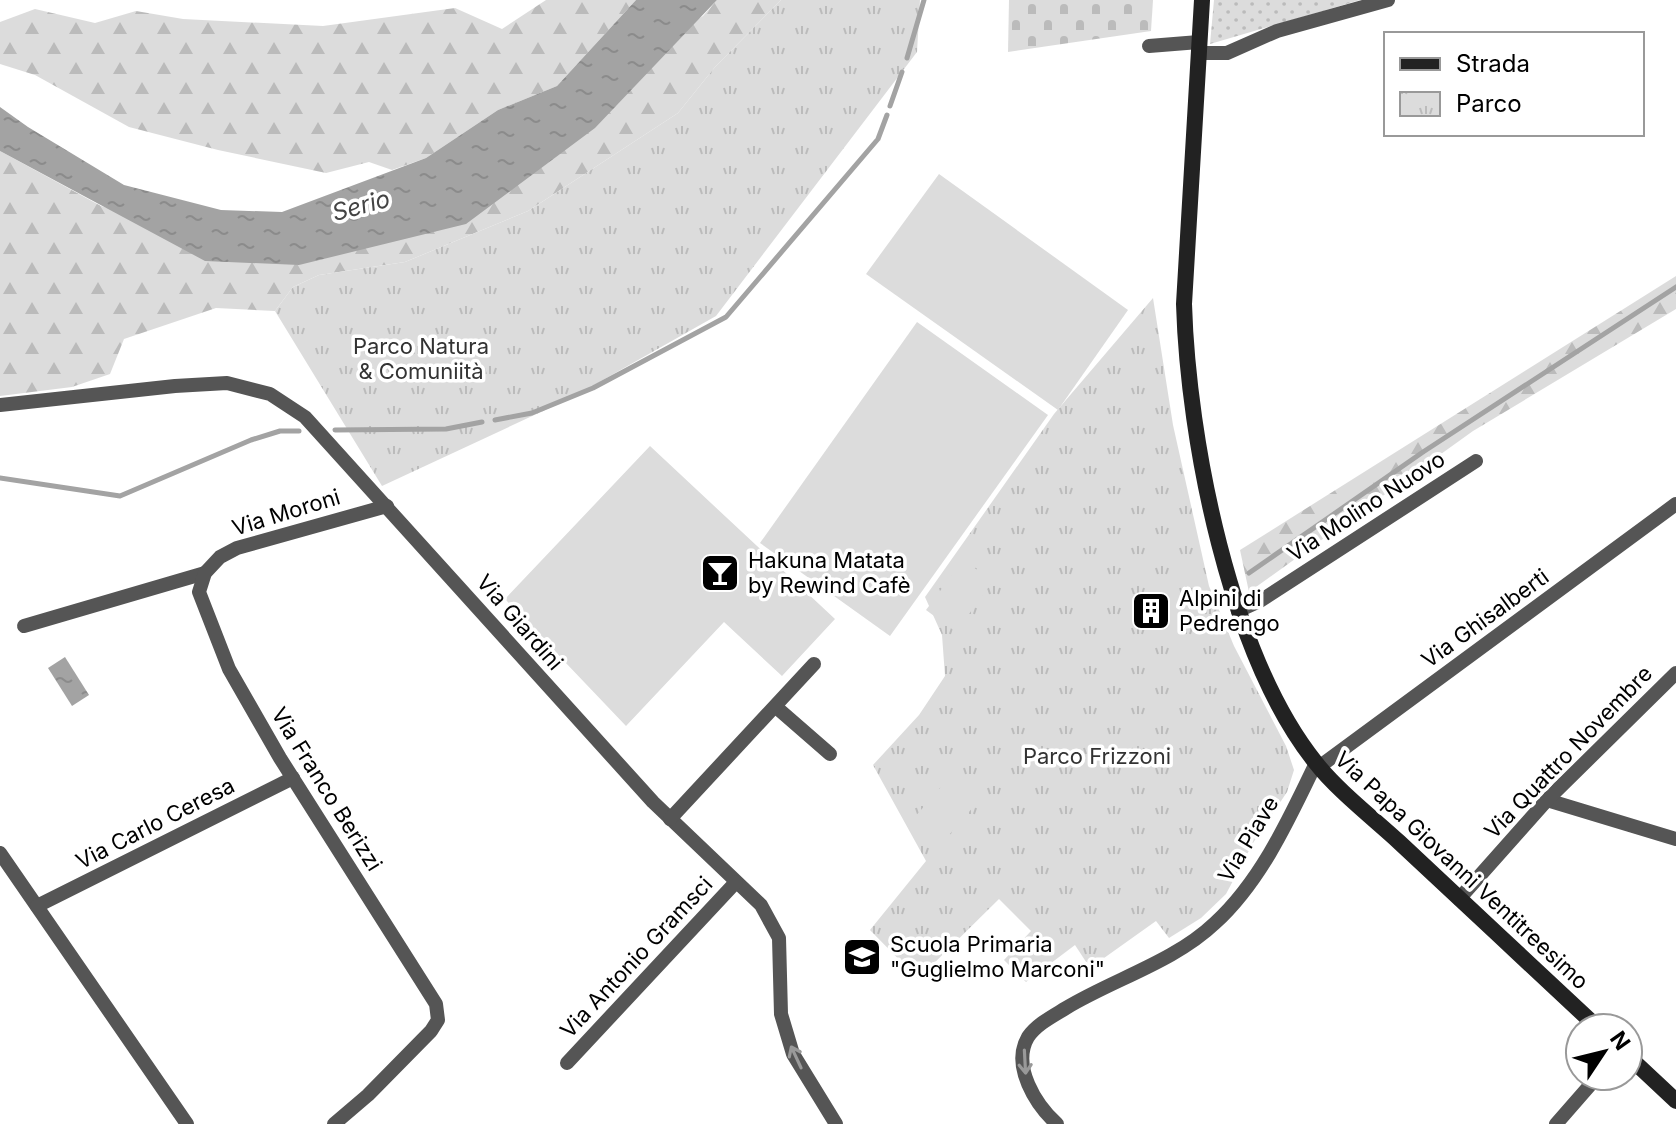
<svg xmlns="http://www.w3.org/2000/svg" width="1676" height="1124" viewBox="0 0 1676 1124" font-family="Inter,sans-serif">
<defs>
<pattern id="grass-dots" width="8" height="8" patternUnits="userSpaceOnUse" patternTransform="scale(2)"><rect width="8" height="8" fill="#dcdcdc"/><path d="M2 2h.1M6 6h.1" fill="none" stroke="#bbb" stroke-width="1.8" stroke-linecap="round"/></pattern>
<pattern id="forest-firs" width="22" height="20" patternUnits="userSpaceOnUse" patternTransform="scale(2)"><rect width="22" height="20" fill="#dcdcdc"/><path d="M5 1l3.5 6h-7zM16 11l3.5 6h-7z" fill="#bbb"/></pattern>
<pattern id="cemetery-stones" width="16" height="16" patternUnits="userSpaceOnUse" patternTransform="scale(2)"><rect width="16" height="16" fill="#dcdcdc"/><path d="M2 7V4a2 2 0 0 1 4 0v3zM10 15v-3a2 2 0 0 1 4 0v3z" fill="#bbb"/></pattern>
<pattern id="park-tufts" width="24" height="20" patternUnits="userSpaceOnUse" patternTransform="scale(2)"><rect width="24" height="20" fill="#dcdcdc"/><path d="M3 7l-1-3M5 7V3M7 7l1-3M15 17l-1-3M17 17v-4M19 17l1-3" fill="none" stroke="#bbb"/></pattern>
<pattern id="water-ripples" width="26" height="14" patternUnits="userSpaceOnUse" patternTransform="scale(2)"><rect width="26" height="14" fill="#a3a3a3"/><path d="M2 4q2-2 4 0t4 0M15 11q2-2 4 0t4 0" fill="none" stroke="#8b8b8b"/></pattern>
</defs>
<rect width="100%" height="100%" fill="#fff"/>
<polygon fill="url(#grass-dots)" points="1214,0 1360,0 1210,44"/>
<g fill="url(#forest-firs)">
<polygon points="546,0 636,0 557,86 498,110 426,158 392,170 369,162 326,173 218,150 129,127 35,75 0,64 0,22 35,9 95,23 136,11 183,19 323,26 455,8 502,29"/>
<polygon points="717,0 781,0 715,67 678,113 528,211 405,262 319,275 293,287 275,311 216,308 124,339 110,374 72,387 0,396 0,151 101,206 299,265 703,16"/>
<polygon points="1676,276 1676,309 1473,431 1249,592 1240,550"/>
</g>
<polygon fill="url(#cemetery-stones)" points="1009,0 1153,0 1151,31 1008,52"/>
<g fill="url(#park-tufts)">
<polygon points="781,0 920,0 917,52 716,316 571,398 382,486 275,311 293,287 319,275 405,262 528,211 678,113 715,67"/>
<polygon points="1153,298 1173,425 1209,586 1234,646 1286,746 1294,770 1287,792 1253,843 1226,894 1201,918 1169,938 1156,921 1090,968 1075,945 1026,982 1004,960 1031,931 999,899 918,979 870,930 926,861 873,765 919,715 945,676 942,635 925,597 1054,414"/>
</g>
<g fill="#dcdcdc">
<polygon points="939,174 1128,310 1058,410 866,274"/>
<polygon points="917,322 1048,415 890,636 760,543"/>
<polygon points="650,446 835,619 782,676 724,622 626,726 505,599"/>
<polygon points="963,560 993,581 956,632 926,610"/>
<polygon points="946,781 975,805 936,850 907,826"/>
</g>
<g fill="url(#water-ripples)">
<polygon points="636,0 717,0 595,128 466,224 299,265 205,261 0,151 0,107 28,127 124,185 221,210 282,212 426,158 498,110 557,86"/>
<polygon points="65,657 89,695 72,706 48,668"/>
</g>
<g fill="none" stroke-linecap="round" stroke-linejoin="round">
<g stroke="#a3a3a3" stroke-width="5">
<polyline points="907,58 924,0"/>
<polyline points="890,106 902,72"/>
<polyline points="495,420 532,413 593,388 726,317 878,139 887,115"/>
<polyline points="335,430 446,429 482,422"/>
<polyline points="0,478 120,496 251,440 280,431 299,431"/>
<polyline points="1249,573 1423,452 1676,287"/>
</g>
<g stroke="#555" stroke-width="14">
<polyline points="1149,46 1199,42"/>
<polyline points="1198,53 1227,53 1277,31 1388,0"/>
<polyline points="0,405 175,386 227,383 270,394 305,417 653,802 761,905 779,938 781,1014 793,1054 836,1124"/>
<polyline points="1238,611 1260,601 1476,461"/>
<polyline points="24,626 205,573"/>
<polyline points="776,707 830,754"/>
<polyline points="1319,767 1676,504"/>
<polyline points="1547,800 1676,839"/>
<polyline points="670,819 814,664"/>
<polyline points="0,853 187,1124"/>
<polyline points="1459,899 1547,800 1676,673"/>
<polyline points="37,906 293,778"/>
<polyline points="567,1063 736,882"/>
<polyline points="334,1124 368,1095 431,1031 438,1020 436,1004 280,758 229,669 199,592 205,573 220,557 237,548 387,506"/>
<path d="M1057,1124C1036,1105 1011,1066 1028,1037C1037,1024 1053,1016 1066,1008C1114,979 1174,962 1215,923C1261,881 1289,819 1316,763"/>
<polyline points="1556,1124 1598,1076"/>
</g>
<g stroke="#222" stroke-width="16">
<path d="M1202,0L1184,304C1188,440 1230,656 1316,763C1336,789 1374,819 1399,842C1465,904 1532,966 1598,1028"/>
<polyline points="1628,1056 1676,1101"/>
</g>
</g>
<defs><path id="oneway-shaft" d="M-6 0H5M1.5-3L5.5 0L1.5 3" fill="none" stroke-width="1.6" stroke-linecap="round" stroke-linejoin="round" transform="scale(2)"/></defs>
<g stroke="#999">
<use href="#oneway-shaft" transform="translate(796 1057) rotate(-115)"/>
<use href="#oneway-shaft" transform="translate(1025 1062) rotate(87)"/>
</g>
<defs>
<g id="bar-square" transform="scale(2)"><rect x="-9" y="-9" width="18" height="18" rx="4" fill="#000" stroke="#fff"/><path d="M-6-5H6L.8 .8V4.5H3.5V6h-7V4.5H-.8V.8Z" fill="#fff"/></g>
<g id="building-square" transform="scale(2)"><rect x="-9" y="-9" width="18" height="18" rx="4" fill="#000" stroke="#fff"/><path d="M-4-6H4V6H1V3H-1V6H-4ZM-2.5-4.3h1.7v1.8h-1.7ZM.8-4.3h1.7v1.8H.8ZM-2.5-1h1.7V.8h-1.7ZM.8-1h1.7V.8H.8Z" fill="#fff"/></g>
<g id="school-square" transform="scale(2)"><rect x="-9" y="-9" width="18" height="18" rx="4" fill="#000" stroke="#fff"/><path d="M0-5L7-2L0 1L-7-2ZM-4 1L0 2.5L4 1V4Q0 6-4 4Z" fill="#fff"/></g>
</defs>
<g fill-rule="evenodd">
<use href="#bar-square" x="720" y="573"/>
<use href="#building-square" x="1151" y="611"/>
<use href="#school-square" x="862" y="957"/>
</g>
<g text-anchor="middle" stroke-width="7" stroke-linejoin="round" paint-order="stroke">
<g font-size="22" fill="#333" stroke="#fff">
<text x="421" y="354">Parco Natura<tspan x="421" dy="25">&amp; Comuniità</tspan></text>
<text x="1097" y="764">Parco Frizzoni</text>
</g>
<g font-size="22" fill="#000" stroke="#fff">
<text transform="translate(1366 506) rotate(-33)" y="8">Via Molino Nuovo</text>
<text transform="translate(286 512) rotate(-17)" y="8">Via Moroni</text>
<text transform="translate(1485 618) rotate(-36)" y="8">Via Ghisalberti</text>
<text transform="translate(520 622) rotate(49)" y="8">Via Giardini</text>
<text transform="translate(1568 752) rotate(-46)" y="8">Via Quattro Novembre</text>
<text transform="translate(327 789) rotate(58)" y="8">Via Franco Berizzi</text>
<text transform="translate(155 823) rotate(-27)" y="8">Via Carlo Ceresa</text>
<text transform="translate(1248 839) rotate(-59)" y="8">Via Piave</text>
<text transform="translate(1462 870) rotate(43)" y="8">Via Papa Giovanni Ventitreesimo</text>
<text transform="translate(636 957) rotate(-47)" y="8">Via Antonio Gramsci</text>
</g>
<g font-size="22" fill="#000" stroke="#fff" text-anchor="start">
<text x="748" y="568">Hakuna Matata<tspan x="748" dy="25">by Rewind Cafè</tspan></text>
<text x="1179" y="606">Alpini di<tspan x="1179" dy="25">Pedrengo</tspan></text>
<text x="890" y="952">Scuola Primaria<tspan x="890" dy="25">"Guglielmo Marconi"</tspan></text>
</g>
<g font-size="24" font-style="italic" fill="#444" stroke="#fff">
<text transform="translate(361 206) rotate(-15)" y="8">Serio</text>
</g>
</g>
<rect x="1384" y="32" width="260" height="104" fill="#ffffff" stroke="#999999" stroke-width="2"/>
<rect x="1400" y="58" width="40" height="12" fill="#222222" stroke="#999999" stroke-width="2"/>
<text x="1456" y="72" font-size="24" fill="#000000">Strada</text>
<rect x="1400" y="92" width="40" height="24" fill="url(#park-tufts)" stroke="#999999" stroke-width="2"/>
<text x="1456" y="112" font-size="24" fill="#000000">Parco</text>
<g transform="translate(1604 1052) rotate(55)"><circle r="38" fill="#ffffff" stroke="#999999" stroke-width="2"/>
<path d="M0-6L14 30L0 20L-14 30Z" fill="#000000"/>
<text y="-12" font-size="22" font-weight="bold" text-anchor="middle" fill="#000000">N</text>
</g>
</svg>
